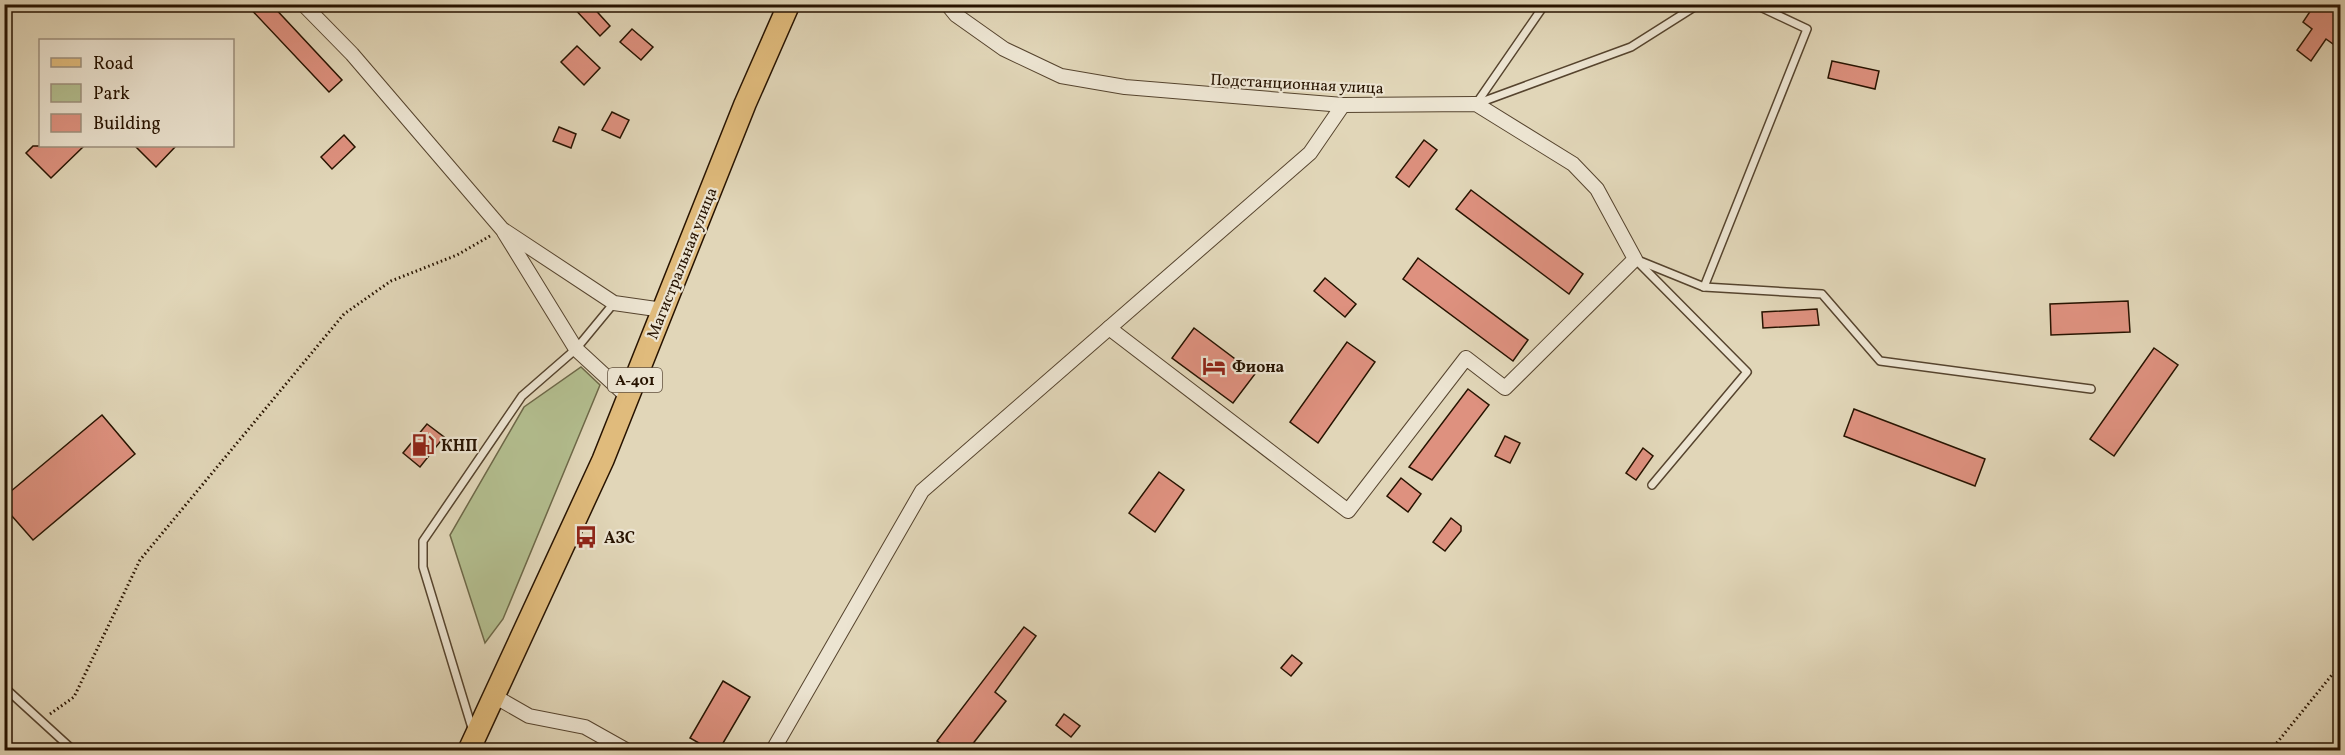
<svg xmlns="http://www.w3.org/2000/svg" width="2345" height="755" viewBox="0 0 2345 755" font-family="Vollkorn,serif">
<rect width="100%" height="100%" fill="#e1d6b8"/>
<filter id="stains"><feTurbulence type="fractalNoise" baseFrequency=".00333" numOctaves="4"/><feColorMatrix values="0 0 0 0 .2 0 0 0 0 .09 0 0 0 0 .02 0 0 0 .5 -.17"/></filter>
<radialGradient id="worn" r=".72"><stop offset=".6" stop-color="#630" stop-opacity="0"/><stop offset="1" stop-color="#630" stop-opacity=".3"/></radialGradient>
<polygon fill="#b3be8f" stroke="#6d6848" stroke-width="1.5" points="581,367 600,385 503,619 485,643 450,535 524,407"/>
<g fill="#de917f" stroke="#271300" stroke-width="1.5">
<polygon points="246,4 271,4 342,80 329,92"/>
<polygon points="570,4 590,4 610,26 600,36"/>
<polygon points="2315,4 2340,4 2340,49 2326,39 2311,61 2297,50 2312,29 2303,22"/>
<polygon points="632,29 653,47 641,60 620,42"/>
<polygon points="577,46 600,68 584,85 561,62"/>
<polygon points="1832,61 1879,71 1875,89 1828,78"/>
<polygon points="612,112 629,120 620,138 602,130"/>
<polygon points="559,127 576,134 571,148 553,141"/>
<polygon points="344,135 355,147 332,169 321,157"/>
<polygon points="1424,140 1437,150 1409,187 1396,177"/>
<polygon points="33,146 84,146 51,178 26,153"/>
<polygon points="135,146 176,146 156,167"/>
<polygon points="1471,190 1583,274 1569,294 1456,209"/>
<polygon points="1418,258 1528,340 1513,361 1403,279"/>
<polygon points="1325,278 1356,304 1345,317 1314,291"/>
<polygon points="2128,301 2130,332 2051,335 2050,304"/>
<polygon points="1817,309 1819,325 1763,328 1762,312"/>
<polygon points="1194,328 1255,374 1233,403 1172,358"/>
<polygon points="1347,342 1375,362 1318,443 1290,422"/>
<polygon points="2154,348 2178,365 2114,456 2090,439"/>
<polygon points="1468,389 1489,405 1432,480 1409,467"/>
<polygon points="1854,409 1985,459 1975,486 1844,436"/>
<polygon points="102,415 135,454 33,540 4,507 4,497"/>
<polygon points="427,424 444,437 420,467 403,453"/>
<polygon points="1505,436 1520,443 1510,463 1495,456"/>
<polygon points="1643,448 1653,456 1636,480 1626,473"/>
<polygon points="1159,472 1184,490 1155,532 1129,513"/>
<polygon points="1401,478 1421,494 1408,512 1387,496"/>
<polygon points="1451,518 1461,526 1461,531 1445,551 1433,542"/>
<polygon points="1024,627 1036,636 995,692 1006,701 968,750 950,750 937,741"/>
<polygon points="1292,655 1302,663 1291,676 1281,668"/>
<polygon points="723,681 750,697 719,750 711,750 690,738"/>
<polygon points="1064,714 1080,726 1071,737 1056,725"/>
</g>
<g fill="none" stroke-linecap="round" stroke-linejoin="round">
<g stroke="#56442e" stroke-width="10">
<g id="service">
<polyline points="1476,104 1631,47 1699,4"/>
<polyline points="1476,104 1545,4"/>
<polyline points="1635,259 1704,287 1807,29 1754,4"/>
<polyline points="1637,261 1747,372 1652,485"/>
<polyline points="1704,287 1822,294 1880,361 2091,389"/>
<polyline points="4,687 73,750"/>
<polyline points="472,728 423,567 423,541 522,396 576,349 614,303"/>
</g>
</g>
<g stroke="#56442e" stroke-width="16">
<g id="minor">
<polyline points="303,4 352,54 502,229 614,303 663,310"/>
<polyline points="947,4 956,15 1004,49 1061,76 1125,87 1343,105 1476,104 1573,164 1597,189 1635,259 1505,388 1466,358 1348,511 1109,328"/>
<polyline points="504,232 576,349 628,397"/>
<polyline points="494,696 529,716 585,727 626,750"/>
<polyline points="773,750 922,491 1310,153 1343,105"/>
</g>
</g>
<g stroke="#271300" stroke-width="24">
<polyline id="primary" points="469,750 603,460 745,104 789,4"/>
</g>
<g stroke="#271300" stroke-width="3" stroke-dasharray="1.5 3" stroke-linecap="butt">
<polyline points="50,714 74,697 140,560 344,314 391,281 457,255 490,236"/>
<polyline points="2271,750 2340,665"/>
</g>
<use href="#service" stroke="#ece4d1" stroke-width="7"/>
<use href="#minor" stroke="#ece4d1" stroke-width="14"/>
<use href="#primary" stroke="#e0bb7c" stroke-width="21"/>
</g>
<defs>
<g id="hotel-bare" transform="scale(1.8)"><path d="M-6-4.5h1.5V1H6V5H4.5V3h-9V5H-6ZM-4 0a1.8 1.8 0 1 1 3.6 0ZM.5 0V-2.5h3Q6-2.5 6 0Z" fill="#8f2418" stroke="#ece4d1" stroke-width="2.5" paint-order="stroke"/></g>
<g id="fuel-bare" transform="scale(1.8)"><path d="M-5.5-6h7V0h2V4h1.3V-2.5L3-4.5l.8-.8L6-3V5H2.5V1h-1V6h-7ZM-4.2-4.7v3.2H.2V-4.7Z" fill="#8f2418" stroke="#ece4d1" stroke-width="2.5" paint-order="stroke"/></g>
<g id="bus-bare" transform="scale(1.8)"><path d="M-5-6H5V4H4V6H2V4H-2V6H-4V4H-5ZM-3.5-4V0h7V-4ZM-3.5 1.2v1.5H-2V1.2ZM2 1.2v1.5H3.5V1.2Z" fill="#8f2418" stroke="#ece4d1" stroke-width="2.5" paint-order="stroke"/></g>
</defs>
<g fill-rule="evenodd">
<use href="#hotel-bare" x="1214" y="366"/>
<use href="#fuel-bare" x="423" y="445"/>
<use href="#bus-bare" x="586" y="537"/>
</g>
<g text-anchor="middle" stroke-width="4.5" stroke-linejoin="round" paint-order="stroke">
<rect fill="#ece4d1" stroke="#62523f" stroke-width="1.5" x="608" y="368" width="54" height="24" rx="4.5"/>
<g font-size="15" font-weight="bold" fill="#271300">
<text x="635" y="385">А-401</text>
</g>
<g font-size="16" fill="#271300" stroke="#ece4d1">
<text transform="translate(1297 83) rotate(3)" y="6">Подстанционная улица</text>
<text transform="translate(681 263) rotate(-68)" y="6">Магистральная улица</text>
</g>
<g font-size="16" font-weight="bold" fill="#271300" stroke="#ece4d1" text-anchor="start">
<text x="1232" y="372">Фиона</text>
<text x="441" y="451">КНП</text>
<text x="604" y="543">АЗС</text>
</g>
</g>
<rect width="2345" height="755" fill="none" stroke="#e1d6b8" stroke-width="24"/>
<rect x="6" y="6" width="2333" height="743" fill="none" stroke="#271300" stroke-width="3"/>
<rect x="12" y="12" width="2321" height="731" fill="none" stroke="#271300" stroke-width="1.5"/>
<rect x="39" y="39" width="195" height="108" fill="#ece4d1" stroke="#9d907d" stroke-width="1.5"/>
<rect x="51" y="58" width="30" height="9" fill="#e0bb7c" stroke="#9d907d" stroke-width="1.5"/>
<text x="93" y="69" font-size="18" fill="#271300">Road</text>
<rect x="51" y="84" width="30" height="18" fill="#b3be8f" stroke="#9d907d" stroke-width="1.5"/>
<text x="93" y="99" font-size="18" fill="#271300">Park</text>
<rect x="51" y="114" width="30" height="18" fill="#de917f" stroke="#9d907d" stroke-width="1.5"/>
<text x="93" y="129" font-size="18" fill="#271300">Building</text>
<rect width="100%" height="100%" filter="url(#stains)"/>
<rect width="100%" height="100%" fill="url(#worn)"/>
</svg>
